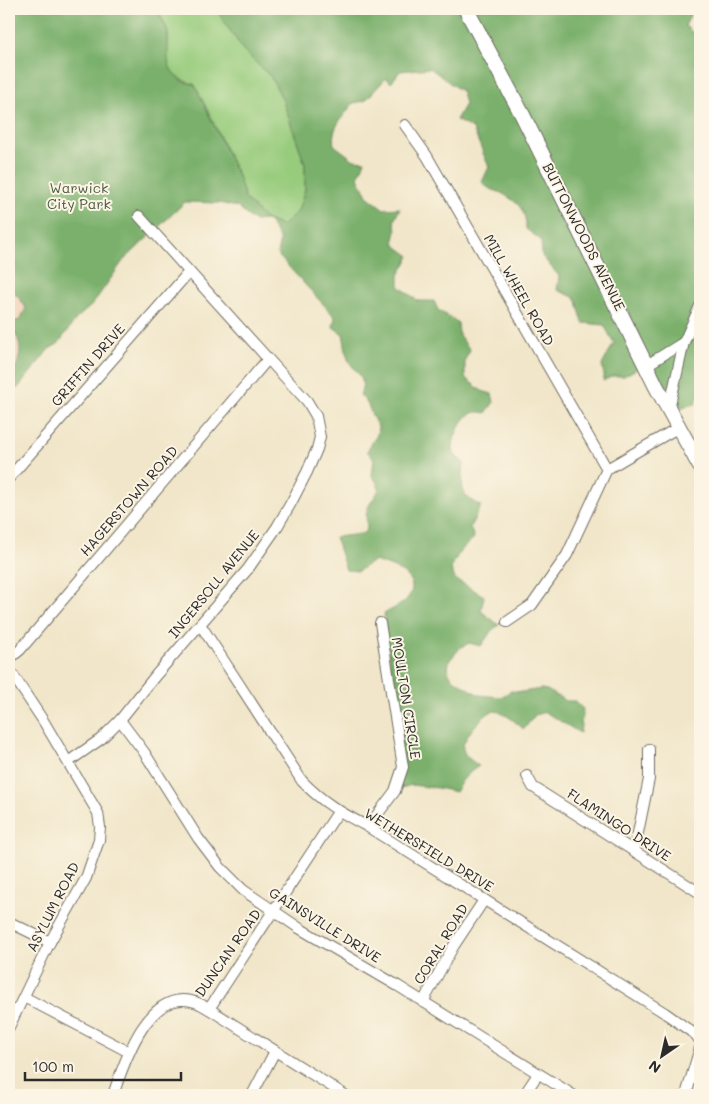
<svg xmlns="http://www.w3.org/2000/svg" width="709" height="1104" viewBox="0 0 709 1104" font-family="Mali,sans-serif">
<rect width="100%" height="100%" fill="#fcf5e5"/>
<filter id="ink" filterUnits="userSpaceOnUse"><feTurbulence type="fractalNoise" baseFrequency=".02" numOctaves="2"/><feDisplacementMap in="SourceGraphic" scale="10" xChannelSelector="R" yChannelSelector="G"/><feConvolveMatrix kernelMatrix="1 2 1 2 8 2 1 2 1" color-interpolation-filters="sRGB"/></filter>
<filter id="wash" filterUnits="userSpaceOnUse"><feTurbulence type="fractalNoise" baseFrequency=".0096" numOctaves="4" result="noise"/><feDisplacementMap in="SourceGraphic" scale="20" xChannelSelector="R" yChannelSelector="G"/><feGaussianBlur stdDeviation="1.12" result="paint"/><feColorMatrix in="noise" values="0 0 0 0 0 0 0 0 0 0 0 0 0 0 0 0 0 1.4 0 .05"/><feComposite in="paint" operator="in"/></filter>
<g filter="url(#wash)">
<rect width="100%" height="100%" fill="#f1e6c9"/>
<g fill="#f2d4be">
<polygon points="9,289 19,297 26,308 20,320 9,323"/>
<polygon points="9,327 14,332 18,343 20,361 15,371 9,376"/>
</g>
<path fill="#98cc7d" stroke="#627c54" d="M156,9H218L221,17L244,51L271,77L282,98L305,164V190L298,211L282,226L265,219L245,198L238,176L209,113L194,84C178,80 167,71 167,54C167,47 169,41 168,34C166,24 161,17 156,9Z"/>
<path fill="#7ab06c" stroke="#526e4c" d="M9,9H156C161,18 168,27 168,37C169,57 163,66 181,80C185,83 191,83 195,85L238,176L245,198L265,219L282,226L298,211L305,190V164L282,98L271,77L244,51L221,17L218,9H689L690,16L685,26L700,38V395L695,402L696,404L670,410L645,364L624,376H613L603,381L604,375L602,365L614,343L604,325L583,323L576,298L557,290L559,276L542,256L541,240L526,229C526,210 519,203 503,194C493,188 492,193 482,182L489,167L473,129L456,120L465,104L462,92L430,68L400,71L391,83L386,78L365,101L353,103C344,116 330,128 334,145L354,160L365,161L358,177L367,196L384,209L400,208L394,220L396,230L394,240L395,245L410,256L399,275V286L418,301H434L438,310L458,323L459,335L470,350L465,360V378L482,391L492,394L494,402L486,413C481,412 476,411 471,414C461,419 448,444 455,455C457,458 462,461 464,463C462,487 458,495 481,506L470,527L474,538C464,546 455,557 451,569L455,579L484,596L481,611L499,625L492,630L481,646L469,643L460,648L449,661L448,671L452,678L479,695L501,697L511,691L522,692L541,689L547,690L566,701H575L583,709L580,733L545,712L535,715L524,729C516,723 504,711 494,711C484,712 461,740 463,749C465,757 472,761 479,766C468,773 461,780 456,792L438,788L411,785L396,790L402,766L384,614C390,610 398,607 404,602C428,579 392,565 373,561L358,571L346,570L335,537L362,534L367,529C367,522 365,513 368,508C374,494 386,491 372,476L374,459L367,451L377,435L378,426C369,414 372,406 360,395C368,374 355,375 348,359C345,351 345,342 343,334L333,327L335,317L277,254L280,240L268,220L254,221L237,207L219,203L185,202L123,261L92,305L76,319L58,344L49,349L18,388L9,392V376C20,367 24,345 14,332C13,330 10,329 9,327V323L20,320L26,308L19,297L9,289Z"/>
</g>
<g filter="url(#ink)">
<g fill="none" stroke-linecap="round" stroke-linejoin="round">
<g stroke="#706c62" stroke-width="12">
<g id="street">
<polyline points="405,125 427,156 607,469"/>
<polyline points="647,365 684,342"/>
<polyline points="669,409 684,342 700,306"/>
<polyline points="9,478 189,272"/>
<polyline points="507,622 532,605 567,555 607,469 679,427"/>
<path d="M200,624L302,781C323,803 342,813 368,827L665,1013L696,1035L700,1041"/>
<polyline points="9,659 20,650 268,359"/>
<polyline points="9,669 44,722 98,813 100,827 99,840 86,878 50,942 9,1027"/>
<polyline points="120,720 144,752 198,838 220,867 243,890 299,928 398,986 573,1095"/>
<polyline points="68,762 101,739 120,720 156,675 248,569 277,527 291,503 307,472 317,449 320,437 316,416 307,401 280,372 139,216"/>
<polyline points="527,776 533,787 700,893"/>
<polyline points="368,827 395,791 403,767 380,623"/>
<polyline points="634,852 649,779 649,749"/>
<polyline points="9,922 50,942"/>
<polyline points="24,997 129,1052"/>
<polyline points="423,1002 453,947 484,900"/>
<polyline points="209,1009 338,812"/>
<path d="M113,1095C124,1063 148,987 195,1002C200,1003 205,1007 209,1009L345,1095"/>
<polyline points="252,1095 275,1051"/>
<polyline points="524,1095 538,1074"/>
<polyline points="686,1095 700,1048"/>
</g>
</g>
<g stroke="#706c62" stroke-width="17">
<polyline id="secondary" points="466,9 523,116 656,386 700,466"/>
</g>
<use href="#street" stroke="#fff" stroke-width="10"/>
<use href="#secondary" stroke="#fff" stroke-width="15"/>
</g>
</g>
<g text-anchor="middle" stroke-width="4" stroke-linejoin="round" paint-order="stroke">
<g font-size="14" fill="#4c5b44" stroke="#fcf5e5">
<text x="79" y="193">Warwick<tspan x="79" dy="16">City Park</tspan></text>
</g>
<g font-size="14" fill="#2b2b2b" stroke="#fcf5e5">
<text transform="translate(584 237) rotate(63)" y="5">BUTTONWOODS AVENUE</text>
<text transform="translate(519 290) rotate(60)" y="5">MILL WHEEL ROAD</text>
<text transform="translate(88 365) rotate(-49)" y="5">GRIFFIN DRIVE</text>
<text transform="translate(129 501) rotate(-49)" y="5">HAGERSTOWN ROAD</text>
<text transform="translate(214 584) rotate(-51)" y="5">INGERSOLL AVENUE</text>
<text transform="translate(406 698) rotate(81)" y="5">MOULTON CIRCLE</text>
<text transform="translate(619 825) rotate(33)" y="5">FLAMINGO DRIVE</text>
<text transform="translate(429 850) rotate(31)" y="5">WETHERSFIELD DRIVE</text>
<text transform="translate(53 907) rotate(-63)" y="5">ASYLUM ROAD</text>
<text transform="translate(325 925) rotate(32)" y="5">GAINSVILLE DRIVE</text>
<text transform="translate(441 944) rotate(-59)" y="5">CORAL ROAD</text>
<text transform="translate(228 953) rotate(-55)" y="5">DUNCAN ROAD</text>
</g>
</g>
<rect width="709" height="1104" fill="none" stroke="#fcf5e5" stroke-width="30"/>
<g transform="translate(662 1056) rotate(214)" stroke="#fcf5e5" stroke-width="4" paint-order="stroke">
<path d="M0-4L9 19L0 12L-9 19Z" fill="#2b2b2b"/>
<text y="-8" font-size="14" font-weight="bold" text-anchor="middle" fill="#2b2b2b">N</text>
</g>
<path d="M25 1072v8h156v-8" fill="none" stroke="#2b2b2b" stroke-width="2.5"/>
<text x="32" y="1072" font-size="15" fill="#2b2b2b" stroke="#fcf5e5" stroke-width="4" paint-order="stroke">100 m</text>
</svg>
